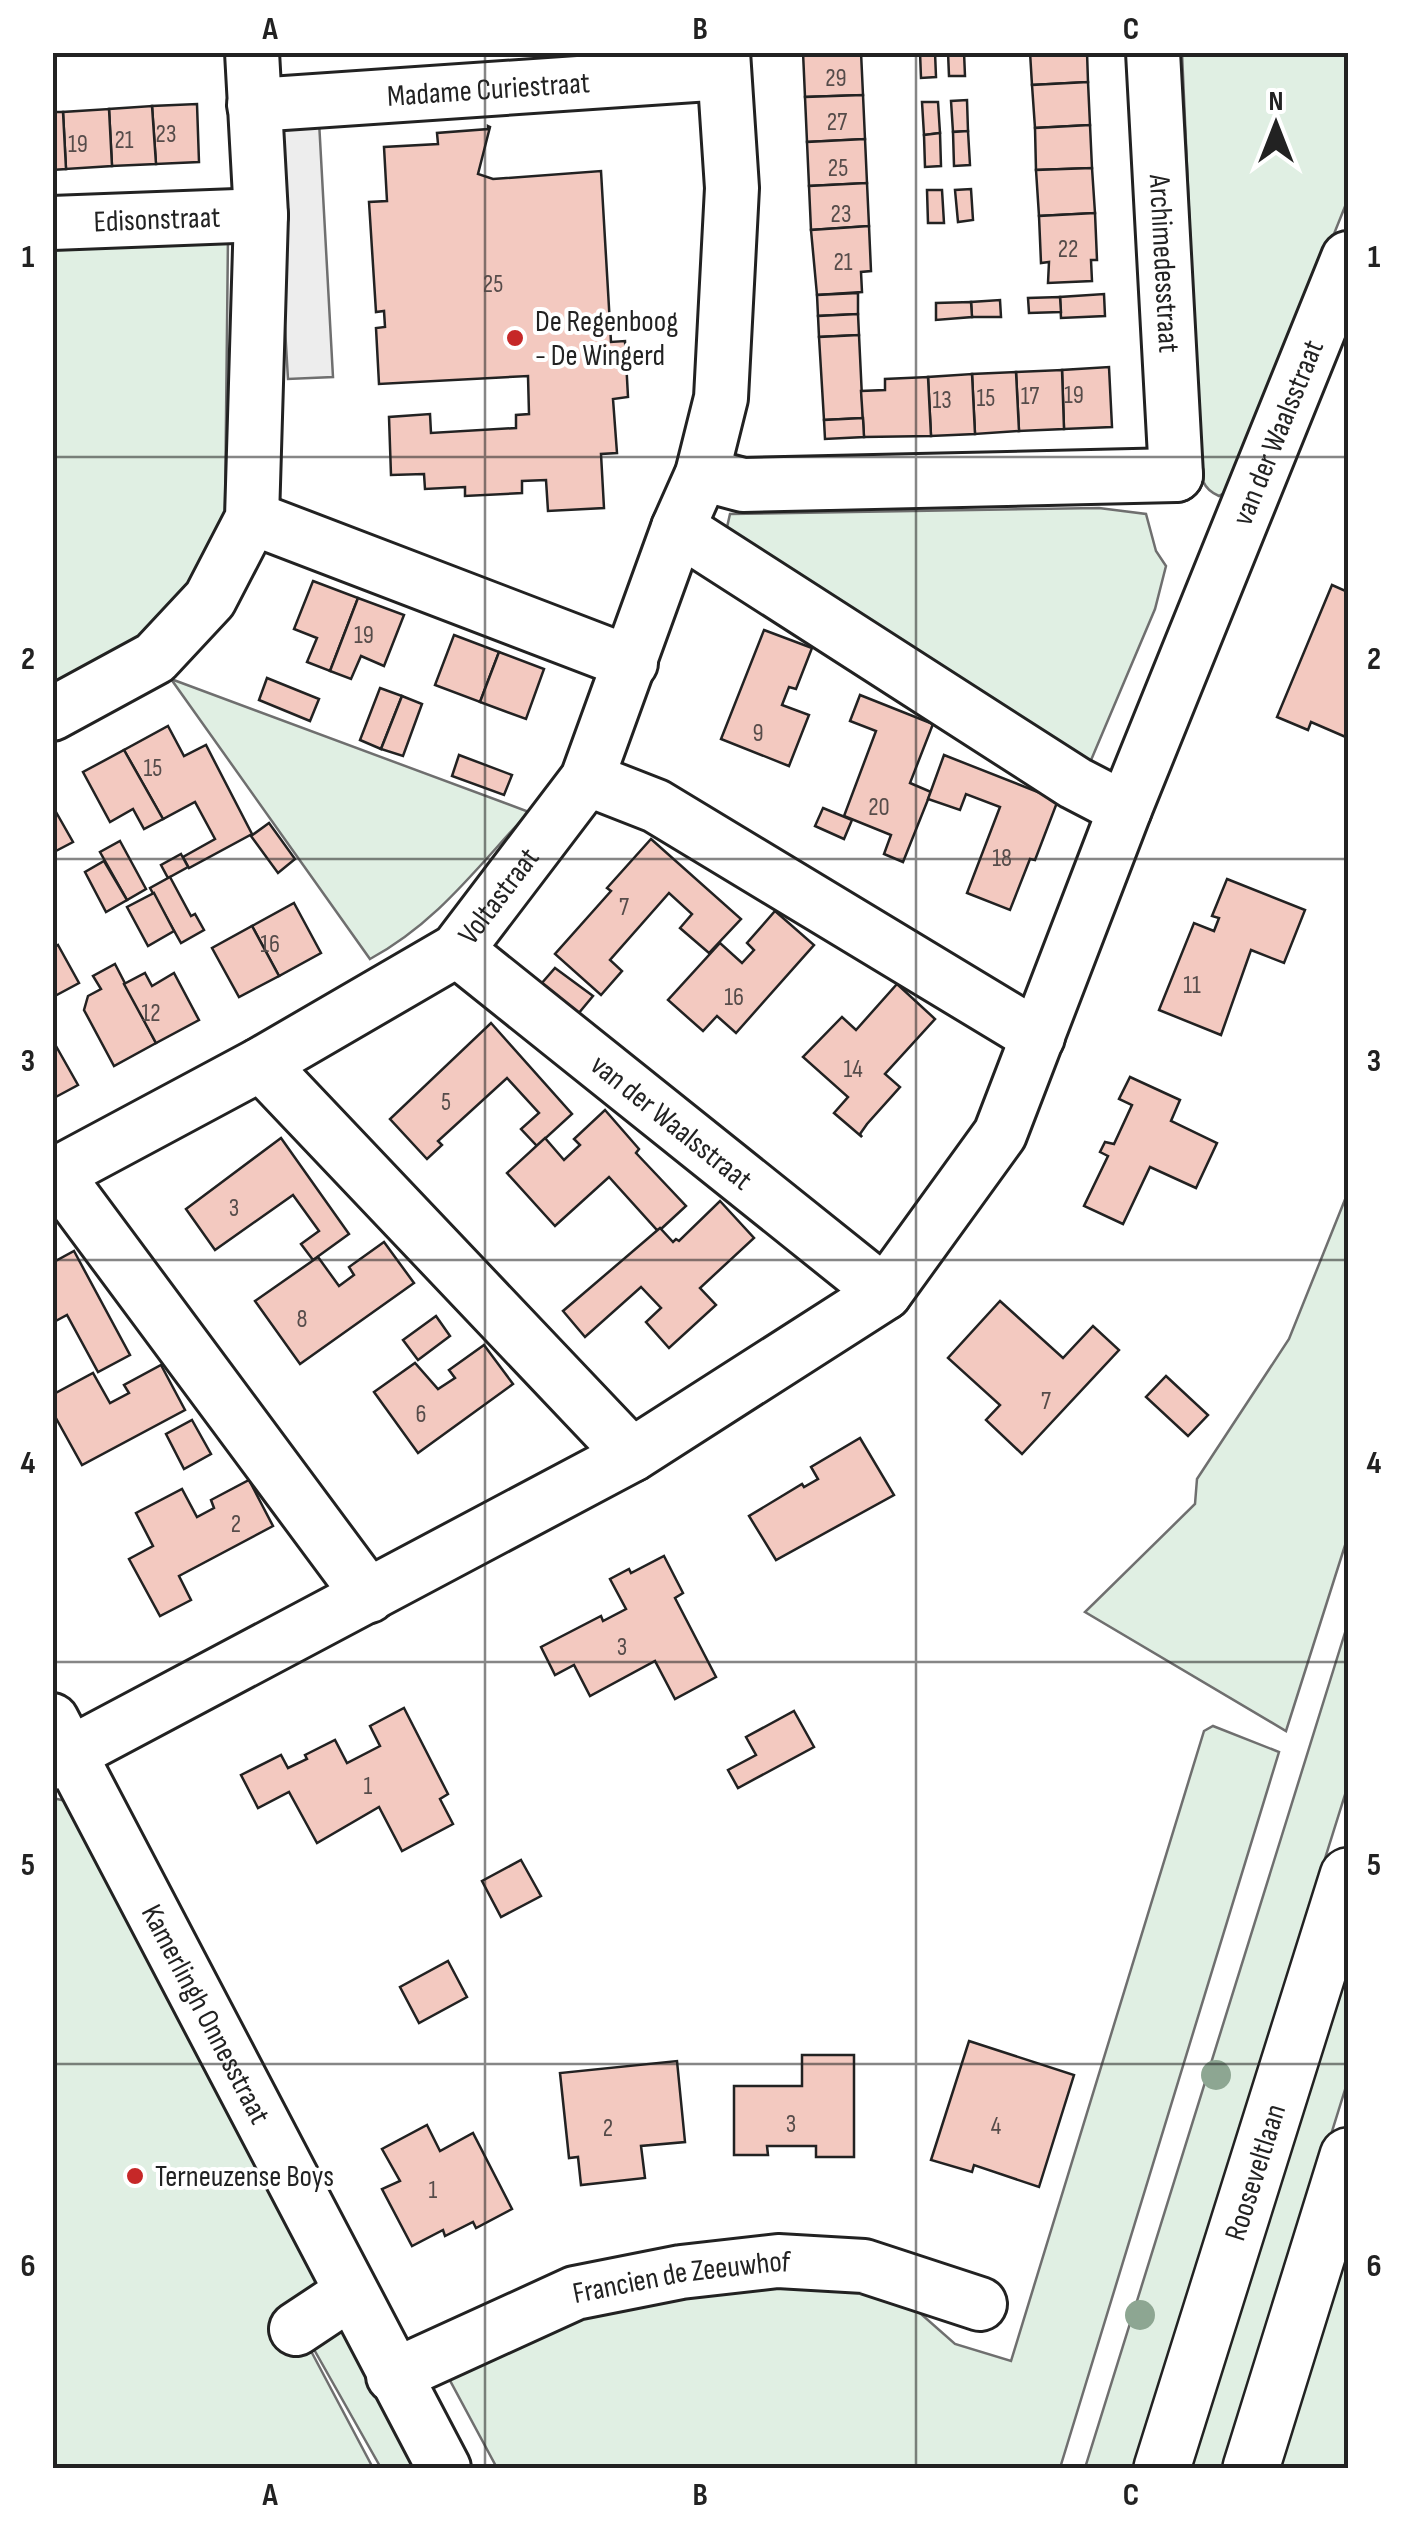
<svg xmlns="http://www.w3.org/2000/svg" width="1401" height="2521" viewBox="0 0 1401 2521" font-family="'Sofia Sans Condensed',sans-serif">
<rect width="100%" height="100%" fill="#fff"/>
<g fill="#e0efe3" stroke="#6f6f6f" stroke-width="2.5">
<path d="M1182,53H1348V199L1232,488L1219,496C1201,488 1201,477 1200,458Z"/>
<polygon points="228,236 225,513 184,594 140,635 52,688 52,243"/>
<polygon points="1099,508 1146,514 1156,551 1166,566 1155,609 1086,772 725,536 730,514"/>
<path d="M171,679L529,812C477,867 438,922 370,959Z"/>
<polygon points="1348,1192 1348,1536 1286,1731 1085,1612 1195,1504 1197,1479 1289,1339"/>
<polygon points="1348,1623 1348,1785 1134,2468 1085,2468"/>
<polygon points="1213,1726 1279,1752 1060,2468 497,2468 446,2373 606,2304 809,2276 904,2299 955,2344 1011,2361 1204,1731"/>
<polygon points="53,1798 70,1802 327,2277 294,2319 373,2468 53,2468"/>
<polygon points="1348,1947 1348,2080 1227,2468 1185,2468"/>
<polygon points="1348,2239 1348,2468 1276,2468"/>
<polygon points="345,2316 429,2468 381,2468 307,2337"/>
</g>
<polygon fill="#ededed" stroke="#6f6f6f" stroke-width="2.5" points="319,121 333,377 288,379 273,124"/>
<g fill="#f3c9c0" stroke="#222" stroke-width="2.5">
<polygon points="803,52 861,52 863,95 805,97"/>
<polygon points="920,52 935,52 936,77 921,78"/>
<polygon points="948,52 964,52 965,76 949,76"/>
<polygon points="1030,52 1087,52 1088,82 1032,85"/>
<polygon points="1088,82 1090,125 1035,128 1032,85"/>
<polygon points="863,95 865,139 807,142 805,97"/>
<polygon points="967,100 968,131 953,132 951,101"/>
<polygon points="922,102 938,102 940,133 924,135"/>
<polygon points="197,104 199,162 156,164 152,106"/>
<polygon points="152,106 156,164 112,166 109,109"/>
<polygon points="109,109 112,166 66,169 63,112"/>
<polygon points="52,112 63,112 66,169 52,170"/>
<polygon points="1090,125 1092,168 1036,170 1035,128"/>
<polygon points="488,126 490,127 478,174 493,179 601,171 611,342 625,341 628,397 613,399 617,453 601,454 604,508 548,511 546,480 522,481 522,493 465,496 465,487 425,489 424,474 391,475 389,417 430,414 431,433 516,428 516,415 529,414 528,376 379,384 376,328 385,327 384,311 376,312 369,202 387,201 384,147 438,144 437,133 488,129"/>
<polygon points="968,131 970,165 954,166 953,132"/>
<polygon points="940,133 941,166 925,167 924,135"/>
<polygon points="865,139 867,183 809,186 807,142"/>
<polygon points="1092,168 1095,213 1039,216 1036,170"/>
<polygon points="867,183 869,226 811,230 809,186"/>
<polygon points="971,189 973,220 958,222 955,190"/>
<polygon points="927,190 942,190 944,223 928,223"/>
<polygon points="1095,213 1097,260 1091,260 1092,281 1048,283 1049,262 1041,263 1039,216"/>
<polygon points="869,226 871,271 861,272 862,292 817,295 811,230"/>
<polygon points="858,293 858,314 818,316 817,295"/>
<polygon points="1104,294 1105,316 1061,318 1060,297"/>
<polygon points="1060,297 1061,312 1029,313 1028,298"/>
<polygon points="1000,300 1001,317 972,317 971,302"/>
<polygon points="971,302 972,317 936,320 936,303"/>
<polygon points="858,314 859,335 819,337 818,316"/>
<polygon points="859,335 863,418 824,420 819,337"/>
<polygon points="1109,367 1112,427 1064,429 1062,370"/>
<polygon points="1062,370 1064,429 1019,431 1016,372"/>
<polygon points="1016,372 1019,431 975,434 972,374"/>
<polygon points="972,374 975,434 931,436 928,377"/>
<polygon points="928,377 931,436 864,437 861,391 885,390 885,379"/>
<polygon points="863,418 864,437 825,439 824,420"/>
<polygon points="313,581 358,598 330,671 307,662 317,638 294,629"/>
<polygon points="1332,585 1348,592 1348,738 1311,722 1308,730 1277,717"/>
<polygon points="358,598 404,615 384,666 361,656 351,679 330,671"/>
<polygon points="764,630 812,648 796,689 789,687 782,705 809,715 789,766 721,739"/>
<polygon points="454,635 499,652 480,702 435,685"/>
<polygon points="499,652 544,669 526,719 480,702"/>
<polygon points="267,678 319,699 310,721 259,700"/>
<polygon points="380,688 402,696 381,749 360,740"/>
<polygon points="860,695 933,724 910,783 931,792 903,862 884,854 891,835 844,816 876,731 850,721"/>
<polygon points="402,696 422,704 403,756 381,749"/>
<polygon points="168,726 184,756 206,745 252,834 189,868 183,857 215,839 195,802 163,819 124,750"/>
<polygon points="124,750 163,819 144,829 133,809 110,822 83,772"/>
<polygon points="459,755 512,775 504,795 452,776"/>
<polygon points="944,755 1058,800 1035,860 1030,859 1010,910 967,893 1000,807 966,794 960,810 928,799"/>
<polygon points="52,805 73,842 52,853"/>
<polygon points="823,808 852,820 844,839 815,826"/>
<polygon points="269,823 295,859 278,873 251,836"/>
<polygon points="651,839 741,919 709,953 680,928 692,914 669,893 610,960 622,971 601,995 555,954 611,891 607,888"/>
<polygon points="120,841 146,889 127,900 100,852"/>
<polygon points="181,854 188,867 168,878 161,865"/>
<polygon points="104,861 127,900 106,912 85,872"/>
<polygon points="170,877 191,916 195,914 204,930 181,943 150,888"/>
<polygon points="1227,879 1305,910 1284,963 1251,950 1221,1035 1159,1010 1194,923 1214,931 1219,918 1212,916"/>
<polygon points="154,893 174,931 148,946 127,907"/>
<polygon points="294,903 321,953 279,976 252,926"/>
<polygon points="775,911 814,945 736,1033 717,1016 703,1031 668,1000 720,943 742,963 754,950 747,943"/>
<polygon points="252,926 279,976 239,997 212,948"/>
<polygon points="58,945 79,983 53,997 52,948"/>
<polygon points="115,964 156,1043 114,1066 84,1010 88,996 101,989 93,976"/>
<polygon points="555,968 593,996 578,1014 541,984"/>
<polygon points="145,973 152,986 174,973 199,1020 156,1043 124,984"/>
<polygon points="897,984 935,1019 885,1074 900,1087 867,1124 860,1134 862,1137 834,1113 848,1097 803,1057 842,1017 856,1030"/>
<polygon points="491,1023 572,1114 537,1146 521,1129 539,1113 507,1078 438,1141 442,1145 427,1159 390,1119"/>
<polygon points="52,1039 78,1085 52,1099"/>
<polygon points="1130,1077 1180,1100 1171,1121 1217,1143 1196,1188 1150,1167 1123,1224 1084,1206 1108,1156 1100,1152 1105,1142 1114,1144 1132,1105 1119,1099"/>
<polygon points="605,1110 639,1149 636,1153 686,1206 661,1229 657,1230 609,1177 555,1226 507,1173 545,1138 564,1160 580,1145 574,1139"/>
<polygon points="281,1138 349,1234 313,1260 301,1244 319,1231 293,1195 215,1250 186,1209"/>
<polygon points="720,1201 754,1238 700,1288 716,1305 669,1348 646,1322 661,1308 641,1287 585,1337 563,1311 660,1228 673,1242 676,1239 679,1241"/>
<polygon points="384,1242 414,1283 300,1364 255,1301 318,1257 339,1286 354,1275 349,1267"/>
<polygon points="74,1251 130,1355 98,1372 67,1315 52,1323 52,1263"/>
<polygon points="1000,1301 1063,1358 1093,1326 1119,1350 1022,1454 986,1420 1000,1405 948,1358"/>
<polygon points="436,1316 450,1336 418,1360 403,1340"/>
<polygon points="484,1345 513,1384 418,1453 374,1392 415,1363 438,1389 455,1378 449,1370"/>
<polygon points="161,1365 185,1410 82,1465 52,1411 52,1395 93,1373 110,1403 129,1393 124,1385"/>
<polygon points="1166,1376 1208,1415 1188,1436 1146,1397"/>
<polygon points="192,1420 211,1454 184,1469 166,1434"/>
<polygon points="860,1438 894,1495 776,1560 749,1516 802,1484 804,1487 818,1479 811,1467"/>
<polygon points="249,1480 273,1526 179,1576 191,1600 160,1616 129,1559 153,1546 136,1513 182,1489 197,1517 214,1508 211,1500"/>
<polygon points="664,1556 683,1593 675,1598 716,1677 675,1699 655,1661 590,1696 574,1665 555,1675 541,1647 601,1616 603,1621 626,1609 610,1579 629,1569 631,1573"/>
<polygon points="404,1708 448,1794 440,1799 453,1824 402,1851 379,1807 317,1843 289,1792 258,1808 241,1775 281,1755 288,1768 307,1759 305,1755 335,1740 347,1763 380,1746 370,1726"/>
<polygon points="794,1711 814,1747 738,1788 728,1770 756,1755 746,1737"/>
<polygon points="521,1860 541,1896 501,1917 482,1881"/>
<polygon points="448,1961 467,1997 419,2023 400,1987"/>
<polygon points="969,2041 1074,2075 1039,2187 974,2165 972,2172 931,2160"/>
<polygon points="802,2055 854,2055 854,2157 816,2157 816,2146 767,2146 768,2155 734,2155 734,2086 802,2086"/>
<polygon points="677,2061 685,2142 641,2146 645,2178 581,2185 578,2157 569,2158 560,2073"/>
<polygon points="427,2125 440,2151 473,2133 512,2209 476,2228 473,2222 445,2236 443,2230 412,2246 382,2189 400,2181 382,2149"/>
</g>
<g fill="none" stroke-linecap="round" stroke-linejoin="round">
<g stroke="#222" stroke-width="58">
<g id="minor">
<path id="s1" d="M1153,52L1176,475"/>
<path id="s2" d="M254,105L724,73"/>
<path id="s3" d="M52,223L261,215"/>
<polyline points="702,474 743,485 1176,475"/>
<polyline points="252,518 631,663"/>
<polyline points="678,528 1075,783 1125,809"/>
<polyline points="52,714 155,658 210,599 252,518 261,215 252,52"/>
<polyline points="587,779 656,806 1038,1037"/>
<path id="s4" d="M457,950L885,1293"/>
<polyline points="261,1064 632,1455"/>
<polyline points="56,1174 369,1596"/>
<path id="s5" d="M52,1176L261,1064L457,950L587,779L678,528L702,474L721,398L732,188L723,52"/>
<path id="s6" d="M52,1720L444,2468"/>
<path id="s7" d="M52,1763L632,1455L885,1293L1000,1134L1125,809L1348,258"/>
<polyline points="296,2329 350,2293"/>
<path id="s8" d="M393,2376L575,2293L681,2272L778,2261L864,2266L980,2304"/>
</g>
</g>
<g stroke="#222" stroke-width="60">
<g id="major">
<path id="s9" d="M1162,2468L1348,1876"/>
<polyline points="1251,2468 1348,2156"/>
</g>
</g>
<use href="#minor" stroke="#fff" stroke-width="52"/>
<use href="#major" stroke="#fff" stroke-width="55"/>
</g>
<g fill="#8da692">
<circle cx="1216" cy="2075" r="15"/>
<circle cx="1140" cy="2315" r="15"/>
</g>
<path fill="none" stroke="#222" stroke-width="2.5" stroke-opacity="0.55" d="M485,52V2468M916,52V2468M52,457H1348M52,859H1348M52,1260H1348M52,1662H1348M52,2064H1348"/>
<g fill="#c62828" stroke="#fff" stroke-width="4">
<circle cx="515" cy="338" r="10"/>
<circle cx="135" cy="2176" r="10"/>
</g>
<g text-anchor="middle" stroke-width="8" stroke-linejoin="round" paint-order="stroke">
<g font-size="25" fill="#564c4a">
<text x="836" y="86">29</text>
<text x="837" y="130">27</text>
<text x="166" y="142">23</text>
<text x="124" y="148">21</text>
<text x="78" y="152">19</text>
<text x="838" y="176">25</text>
<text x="841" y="222">23</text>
<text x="1068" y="257">22</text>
<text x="843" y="270">21</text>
<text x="493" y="292">25</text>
<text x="1074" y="403">19</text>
<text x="1030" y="404">17</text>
<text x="986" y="406">15</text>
<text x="942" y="408">13</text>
<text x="364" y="643">19</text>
<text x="758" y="741">9</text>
<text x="153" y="776">15</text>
<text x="879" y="815">20</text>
<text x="1002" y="866">18</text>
<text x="624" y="915">7</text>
<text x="270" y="952">16</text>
<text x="1192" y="993">11</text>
<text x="734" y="1005">16</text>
<text x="151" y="1021">12</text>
<text x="853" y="1077">14</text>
<text x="446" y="1110">5</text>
<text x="234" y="1216">3</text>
<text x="302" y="1327">8</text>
<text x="1046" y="1409">7</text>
<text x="421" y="1422">6</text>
<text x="236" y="1532">2</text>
<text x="622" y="1655">3</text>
<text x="368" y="1794">1</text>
<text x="791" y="2132">3</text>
<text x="996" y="2134">4</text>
<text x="608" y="2136">2</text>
<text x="433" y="2198">1</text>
</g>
<g font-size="30" fill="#222" stroke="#fff">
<text dy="10" stroke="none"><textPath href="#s2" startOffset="235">Madame Curiestraat</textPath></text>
<text dy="10" stroke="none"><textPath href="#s3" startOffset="105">Edisonstraat</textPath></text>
<text dy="10" stroke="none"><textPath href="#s1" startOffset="212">Archimedesstraat</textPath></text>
<text dy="10" stroke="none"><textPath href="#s7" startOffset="1908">van der Waalsstraat</textPath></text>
<text dy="10" stroke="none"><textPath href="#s5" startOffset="532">Voltastraat</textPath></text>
<text dy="10" stroke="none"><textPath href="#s4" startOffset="275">van der Waalsstraat</textPath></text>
<text dy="10" stroke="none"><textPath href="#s6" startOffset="332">Kamerlingh Onnesstraat</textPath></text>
<text dy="10" stroke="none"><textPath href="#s9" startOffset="310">Rooseveltlaan</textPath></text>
<text dy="10" stroke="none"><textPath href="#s8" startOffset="308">Francien de Zeeuwhof</textPath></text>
</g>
<g font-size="30" fill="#222" stroke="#fff" text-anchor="start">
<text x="535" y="331">De Regenboog<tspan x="535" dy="34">- De Wingerd</tspan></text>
<text x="155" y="2186">Terneuzense Boys</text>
</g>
</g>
<rect width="1401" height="2521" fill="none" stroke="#ffffff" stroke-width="110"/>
<g transform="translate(1276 125)" stroke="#ffffff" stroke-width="8" paint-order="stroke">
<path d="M0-8L18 38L0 25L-18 38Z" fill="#222222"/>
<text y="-15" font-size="28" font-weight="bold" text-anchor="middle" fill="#222222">N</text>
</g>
<rect x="55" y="55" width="1291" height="2411" fill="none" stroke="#222" stroke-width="4"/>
<g font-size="32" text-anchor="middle" font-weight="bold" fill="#222">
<text x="270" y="39">A</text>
<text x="700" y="39">B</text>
<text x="1131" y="39">C</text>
<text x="28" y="267">1</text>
<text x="1374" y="267">1</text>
<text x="28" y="669">2</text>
<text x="1374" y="669">2</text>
<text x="28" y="1071">3</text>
<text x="1374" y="1071">3</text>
<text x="28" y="1473">4</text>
<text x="1374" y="1473">4</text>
<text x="28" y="1875">5</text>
<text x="1374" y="1875">5</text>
<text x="28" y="2276">6</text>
<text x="1374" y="2276">6</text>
<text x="270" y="2505">A</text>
<text x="700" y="2505">B</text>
<text x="1131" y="2505">C</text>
</g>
</svg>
